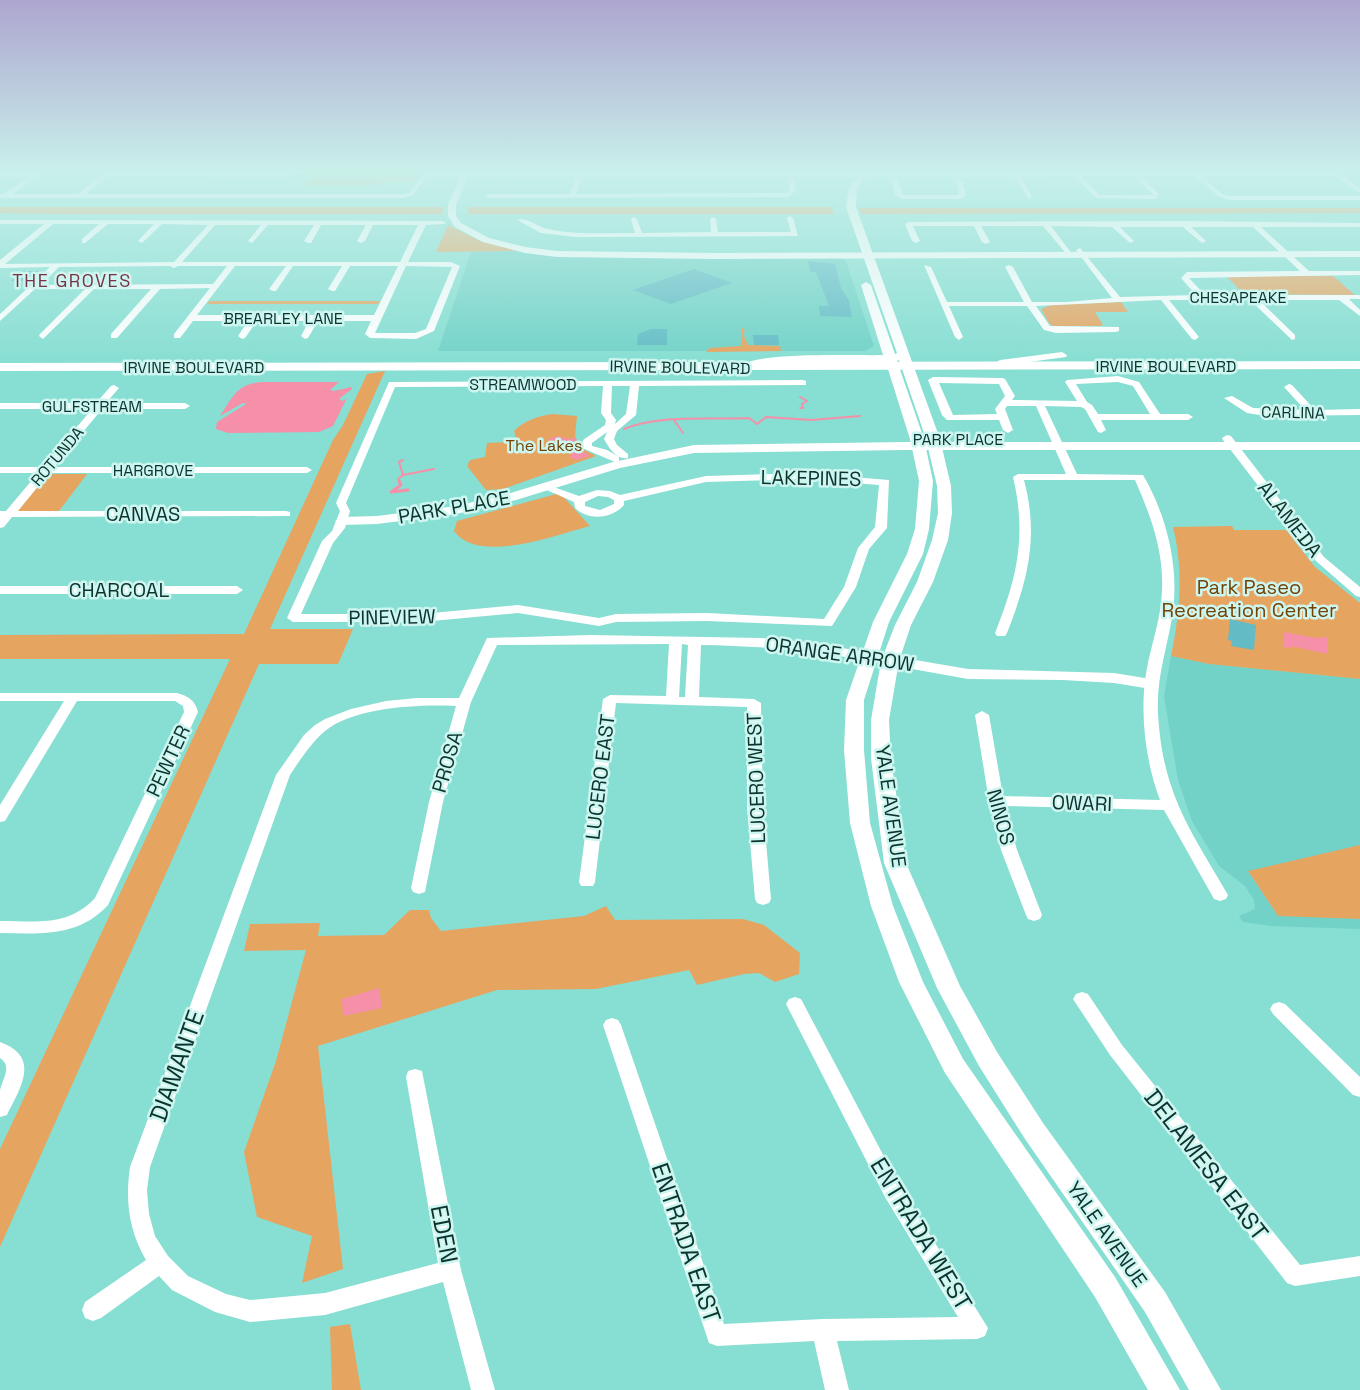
<svg xmlns="http://www.w3.org/2000/svg" width="1360" height="1390" viewBox="0 0 1360 1390" font-family="'Space Grotesk',sans-serif">
<rect width="100%" height="100%" fill="#87ded2"/>
<g fill="#72d2c7">
<polygon points="519,251 572,257 837,258 846,261 874,346 865,351 438,351 471,252"/>
<polygon points="1171,656 1209,664 1360,679 1360,929 1271,926 1243,922 1239,916 1255,909 1254,900 1245,886 1219,866 1192,821 1178,780 1164,696"/>
</g>
<g fill="#e6a461">
<polygon points="308,170 422,170 411,182 383,182 381,185 304,185 311,177 301,174"/>
<polygon points="873,170 1192,170 1196,173 881,174"/>
<polygon points="0,207 444,207 443,214 57,214 0,213"/>
<polygon points="467,207 831,207 834,214 468,214"/>
<polygon points="859,208 1360,208 1360,213 861,214"/>
<polygon points="448,225 480,241 519,251 436,252"/>
<polygon points="1226,276 1333,276 1355,295 1244,294"/>
<polygon points="210,301 380,301 378,304 207,304"/>
<polygon points="1121,302 1128,312 1095,312 1103,325 1099,326 1053,326 1049,323 1041,309 1051,305"/>
<polygon points="742,327 745,331 743,334 748,345 780,346 781,351 706,352 710,348 741,346"/>
<polygon points="385,371 270,629 353,629 338,664 259,664 0,1247 0,1149 230,659 0,659 0,635 244,634 333,440 343,425 367,374"/>
<path d="M552,414L577,416L575,436L579,447L596,456L503,489L486,490L467,466L470,460L485,457L487,443L509,442L516,439L514,431C523,421 539,416 552,414Z"/>
<polygon points="46,474 87,474 59,511 17,511"/>
<path d="M560,493L590,526C555,535 479,565 454,531L457,521Z"/>
<path d="M1232,526L1234,530H1286L1315,567L1360,603V679L1209,664L1171,656C1180,613 1184,570 1173,527Z"/>
<polygon points="1360,845 1360,919 1278,916 1248,871"/>
<polygon points="606,906 615,920 743,919 764,925 800,953 799,974 775,982 759,973 744,974 697,985 689,970 596,989 497,990 318,1046 343,1269 302,1283 312,1236 257,1217 244,1152 276,1061 306,950 244,951 250,924 320,923 318,936 384,935 410,910 429,910 431,918 441,931 584,916"/>
<polygon points="350,1324 361,1390 332,1390 330,1327"/>
</g>
<g fill="#f690a9">
<path d="M262,382H339L330,390L334,391L351,387L352,389L339,399L343,401L347,398L333,426L319,432L228,433L216,429L217,422L246,404L243,403L220,416C233,397 236,384 262,382Z"/>
<polygon points="556,436 569,439 575,438 577,440 573,442 574,446 591,456 576,460 570,457 572,454 559,447 558,441 547,440"/>
<polygon points="1284,632 1316,638 1328,637 1328,654 1295,647 1283,648"/>
<polygon points="379,988 382,1008 343,1016 342,999"/>
</g>
<g fill="none" stroke-linecap="round" stroke-linejoin="round">
<g stroke="#f690a9" stroke-width="2">
<polyline points="800,397 807,401 802,404 803,408 800,408"/>
<polyline points="674,420 683,433"/>
<path d="M624,429C662,414 709,420 749,418L757,424L766,417L811,420L860,416"/>
<polyline points="403,460 399,462 403,475 434,469"/>
<polyline points="400,483 398,479 403,475"/>
</g>
<polyline stroke="#f690a9" stroke-width="3" points="399,481 401,485 391,492 408,490"/>
</g>
<g fill="#63bbc5">
<polygon points="808,261 835,264 841,288 849,301 852,317 820,316 819,306 829,306 816,272 810,272"/>
<polygon points="694,269 732,283 671,304 633,290"/>
<polygon points="23,271 43,271 32,281 11,281"/>
<polygon points="651,329 667,329 667,345 637,345 638,334"/>
<polygon points="753,335 778,335 779,345 754,345"/>
<polygon points="1230,619 1256,625 1254,650 1231,646 1232,641 1228,640"/>
</g>
<g fill="none" stroke-linecap="round" stroke-linejoin="round">
<g fill="#fff" fill-rule="evenodd">
<polygon points="38,170 45,170 13,194 78,194 108,170 114,170 112,172 286,173 296,170 304,170 287,177 108,176 86,194 403,194 409,193 426,170 432,170 413,195 403,198 0,198 0,194 4,194 28,177 0,177 0,173 34,173"/>
<polygon points="514,170 520,170 516,174 513,172"/>
<polygon points="579,170 585,170 576,194 787,193 790,189 787,172 790,170 793,172 796,189 789,197 489,198 486,196 489,194 570,194"/>
<polygon points="647,170 653,170 649,174 646,172"/>
<path d="M1327,170C1339,169 1350,181 1360,188V193L1334,176H1202L1222,194L1230,196H1360V200H1229L1218,196L1195,176H1141L1159,194L1156,199L1096,198L1074,176L1021,177L1032,197L1029,199L1014,177H958L963,184L966,196L961,199H902L895,195L891,177H850L847,175L850,173L1329,172ZM1081,176H1134L1153,195H1100ZM897,177H951L957,184L959,195H903Z"/>
<path d="M790,216L793,218L798,236L576,237L541,233L517,220C526,216 538,227 548,229C576,235 606,233 635,233L631,219L634,217L637,219L642,233L711,232L710,219L713,217L716,219L718,232H791L787,218Z"/>
<path d="M0,220L442,221L446,223L444,224L426,225L408,262H451L460,266L434,331L416,339L370,338L365,334L371,321H318L308,338L305,339L301,336L309,321H257L245,338L242,339L238,336L248,321H193L180,338H174V334L210,288L160,289L117,338H111V334L151,289H94L43,339L39,336L40,334L85,289H35L0,321V314L50,267L0,268V260L44,224H0ZM53,224H99L82,239V243H85L108,224H154L138,241L142,243L162,224L208,225L174,262L5,264ZM215,225H261L248,241L252,243L268,225H314L304,241L308,243H311L321,225H366L357,241L361,243L365,241L373,225H418L400,262H182ZM170,266L174,268L178,266H227L213,284L41,285L59,267ZM235,266H286L269,289L273,291H276L293,266H342L328,289L332,291H335L350,266H398L374,315H197ZM406,266L452,267L426,329L415,333H375Z"/>
<polygon points="1183,221 1360,223 1360,227 1261,227 1309,271 1360,271 1360,275 1189,278 1205,295 1360,295 1360,299 1349,299 1360,310 1360,316 1339,300 1259,300 1295,335 1295,339 1292,340 1250,300 1169,300 1199,337 1195,340 1192,339 1161,300 1036,306 1050,326 1119,327 1119,331 1116,332 1056,333 1044,330 1027,306 949,306 963,337 959,340 955,337 924,265 931,267 947,302 1024,302 1005,267 1009,265 1013,267 1032,302 1067,302 1112,298 1076,250 1080,248 1120,297 1196,295 1181,278 1187,272 1300,271 1253,227 1191,227 1206,241 1202,243 1183,227 1120,227 1134,241 1130,243 1112,227 1051,226 1073,255 1069,257 1043,226 981,226 990,242 986,244 982,242 974,226 913,226 920,241 916,243 912,241 905,224 909,222"/>
<path d="M1118,376L1139,382L1160,414H1188L1193,417L1188,420H1101L1106,430L1101,433L1098,432L1085,409L1081,407L1045,406L1077,474L1143,475C1166,514 1179,565 1173,611C1168,647 1156,676 1158,714C1163,795 1190,829 1228,895L1226,899L1220,901L1214,899L1164,810L1005,806L1017,850L1042,915L1040,919L1034,921L1028,919L1026,915L1001,850L989,801L975,715L982,711L989,715L1003,796L1160,800C1145,761 1139,709 1147,668C1152,642 1161,618 1162,591C1164,552 1151,516 1135,480H1024C1039,537 1028,579 1007,633L1005,636H997L995,633C1017,578 1027,536 1013,477L1018,474H1066L1036,406H1007L1005,409L1013,430L1008,433L1003,430L999,420H947L942,415L928,380L933,377L1002,378L1005,379L1015,396L1012,400L1077,401L1065,382L1067,380ZM1118,382L1133,386L1150,414H1098L1092,405L1087,402L1076,384ZM939,383L999,384L1005,396L995,409L997,414L953,415Z"/>
<path d="M803,380L806,381V385L639,386L636,415L617,431L614,439L617,445L628,454V458C616,460 609,448 604,439L607,432L592,443V446L607,450L619,457V461L615,462L582,448L583,440L605,425L606,420L601,413L603,386L395,387L346,503L350,511L345,528L333,543L301,614H421L518,605L599,618L616,614L707,613L824,619L844,587L858,548L875,527L879,485L802,479L706,482L624,501V505C612,519 588,521 575,508L574,502L540,487L545,484L579,496L597,490L610,491L620,495L706,476L802,473L889,480L887,528L869,549L856,587L832,626L707,621L616,622L599,626L518,613L421,622H293L287,618L322,541L332,531L340,511L336,503L389,382ZM612,386H630L626,414L615,424L616,420L611,413ZM598,496L608,497L614,500V504L600,510L585,506V502Z"/>
<polygon points="1289,384 1292,385 1315,410 1360,409 1360,415 1266,416 1247,413 1224,398 1232,396 1253,408 1305,410 1284,387"/>
<polygon points="114,385 119,388 106,403 185,403 190,406 185,409 102,409 54,467 307,467 312,470 307,473 49,473 18,511 286,511 290,512 290,516 12,517 4,527 0,528 0,511 6,511 38,473 0,473 0,467 43,467 92,409 0,409 0,403 96,403 111,386"/>
<polygon points="1227,435 1231,436 1324,557 1360,587 1360,597 1356,596 1316,561 1223,440 1222,438"/>
<polygon points="0,586 237,586 243,590 237,594 0,594"/>
<path d="M590,635L761,638L817,643L868,653L874,657L868,661C811,650 759,646 701,645L699,697L754,699L761,703L763,807L771,899L769,903L763,905L757,903L755,899L747,807V707L616,703L595,882L593,886H581L579,882L603,699L610,695L666,696L669,644L497,645L471,702L443,802L425,892L419,894L413,892L411,888L429,802L456,706C420,704 354,707 325,731C311,743 300,760 290,775L150,1167L147,1190L149,1214L155,1236L168,1256L188,1276L226,1294L250,1300L325,1293L438,1263L406,1077L408,1071L415,1069L422,1071L461,1270L495,1390H471L443,1282L325,1315L250,1322L215,1312L172,1290L159,1276L101,1318L93,1321L85,1318L82,1310L85,1302L146,1260C129,1231 125,1201 130,1167L276,775L304,735L315,725L325,719L351,709L386,701L417,698H459L487,638ZM682,644L688,645L685,697H679Z"/>
<path d="M0,693H177C188,696 195,700 198,712L108,905C79,937 40,934 0,933V921C37,921 68,927 95,898L184,712L183,706L175,701H77L5,821L0,822V805L64,701H0Z"/>
<polygon points="1082,992 1088,994 1122,1045 1300,1265 1360,1256 1360,1276 1295,1286 1287,1283 1110,1055 1073,999 1076,994"/>
<polygon points="795,997 801,999 899,1185 988,1328 985,1336 977,1339 837,1341 849,1390 825,1390 814,1341 717,1346 709,1343 603,1025 606,1020 612,1018 618,1020 621,1025 724,1324 823,1319 958,1317 885,1197 786,1004 789,999"/>
<polygon points="1279,1002 1285,1004 1360,1077 1360,1097 1353,1095 1273,1014 1270,1009 1273,1004"/>
<path d="M0,1042C41,1057 21,1087 7,1115L0,1117C0,1109 0,1099 0,1091C2,1079 13,1067 0,1058Z"/>
</g>
<g fill="#fff" fill-rule="evenodd">
<polygon points="463,170 471,170 470,173 850,173 854,175 850,177 468,177 456,205 456,216 461,223 489,238 525,247 557,251 716,253 1360,251 1360,257 716,259 557,257 525,253 483,242 455,227 448,216 448,205 460,177 426,177 422,175 426,173 462,173"/>
<polygon points="1062,352 1067,355 1066,357 1000,366 995,363 1000,360"/>
<polygon points="906,442 1360,442 1360,450 906,450 694,453 620,468 516,500 456,514 377,524 342,525 335,521 342,517 377,516 456,506 507,494 613,462 694,445"/>
<polygon points="868,652 968,669 1114,673 1151,679 1159,684 1151,689 1114,683 1063,680 968,679 862,660 860,657"/>
</g>
<path fill="#fff" fill-rule="evenodd" d="M863,170H871L857,188L856,207L940,439L951,486L952,513L948,540L933,582L911,625L899,661L889,720L891,758L906,863L960,986L997,1052L1043,1123L1165,1292L1221,1390H1189L1145,1312L1025,1139L979,1066L937,988L884,863L871,758V720L881,661L895,625L917,582L932,540L938,513L937,486L926,439L899,360L897,361L924,439L933,481L929,529L923,554L889,622L864,700V750L870,823L893,906L923,982L963,1059L1115,1277L1180,1390H1148L1095,1297L945,1073L899,982L871,906L850,823L844,750L846,700L873,622L907,554L915,529L919,481L910,439L886,363L782,364L744,371L738,367C756,351 855,356 883,355L861,285L866,282L871,285L895,354L897,353L846,207L849,188Z"/>
<polygon fill="#fff" fill-rule="evenodd" points="1360,361 1360,369 0,371 0,363"/>
</g>
<linearGradient id="sky" x2="0" y2="1"><stop stop-color="#ada6cf"/><stop offset="0.47" stop-color="#c9f0eb"/><stop offset="1" stop-color="#c9f0eb" stop-opacity="0"/></linearGradient>
<rect width="1360" height="364" fill="url(#sky)"/>
<g text-anchor="middle" stroke-width="5" stroke-linejoin="round" paint-order="stroke">
<g font-size="16" fill="#0d332f" stroke="#cdf6f0">
<text x="1238" y="303">CHESAPEAKE</text>
<text x="283" y="324">BREARLEY LANE</text>
<text x="1166" y="372">IRVINE BOULEVARD</text>
<text x="194" y="373">IRVINE BOULEVARD</text>
<text transform="translate(680 367) rotate(1)" y="6">IRVINE BOULEVARD</text>
<text x="523" y="390">STREAMWOOD</text>
<text x="92" y="412">GULFSTREAM</text>
<text transform="translate(1293 412) rotate(1)" y="6">CARLINA</text>
<text x="958" y="445">PARK PLACE</text>
<text transform="translate(57 456) rotate(-50)" y="6">ROTUNDA</text>
<text x="153" y="476">HARGROVE</text>
</g>
<g font-size="16" fill="#724305" stroke="#cdf6f0">
<text x="544" y="451">The Lakes</text>
</g>
<g font-size="18" letter-spacing="1.5" fill="#783245" stroke="#cdf6f0">
<text x="72" y="287">THE GROVES</text>
</g>
<g font-size="20" fill="#0d332f" stroke="#cdf6f0">
<text transform="translate(811 478) rotate(1)" y="7">LAKEPINES</text>
<text transform="translate(454 507) rotate(-10)" y="7">PARK PLACE</text>
<text x="143" y="521">CANVAS</text>
<text transform="translate(1290 519) rotate(52)" y="7">ALAMEDA</text>
<text x="119" y="597">CHARCOAL</text>
<text transform="translate(392 617) rotate(-1)" y="7">PINEVIEW</text>
<text transform="translate(840 654) rotate(8)" y="7">ORANGE ARROW</text>
<text transform="translate(168 761) rotate(-65)" y="7">PEWTER</text>
<text transform="translate(447 762) rotate(-74)" y="7">PROSA</text>
<text transform="translate(600 777) rotate(-83)" y="7">LUCERO EAST</text>
<text transform="translate(756 778) rotate(-92)" y="7">LUCERO WEST</text>
<text transform="translate(1082 803) rotate(2)" y="7">OWARI</text>
<text transform="translate(891 806) rotate(82)" y="7">YALE AVENUE</text>
<text transform="translate(1001 817) rotate(75)" y="7">NINOS</text>
<text transform="translate(1107 1234) rotate(55)" y="7">YALE AVENUE</text>
</g>
<g font-size="20" fill="#724305" stroke="#cdf6f0">
<text x="1249" y="594">Park Paseo<tspan x="1249" dy="23">Recreation Center</tspan></text>
</g>
<g font-size="24" fill="#0d332f" stroke="#cdf6f0">
<text transform="translate(177 1066) rotate(-70)" y="8">DIAMANTE</text>
<text transform="translate(1206 1165) rotate(52)" y="8">DELAMESA EAST</text>
<text transform="translate(444 1234) rotate(79)" y="8">EDEN</text>
<text transform="translate(921 1234) rotate(59)" y="8">ENTRADA WEST</text>
<text transform="translate(686 1243) rotate(71)" y="8">ENTRADA EAST</text>
</g>
</g>
</svg>
